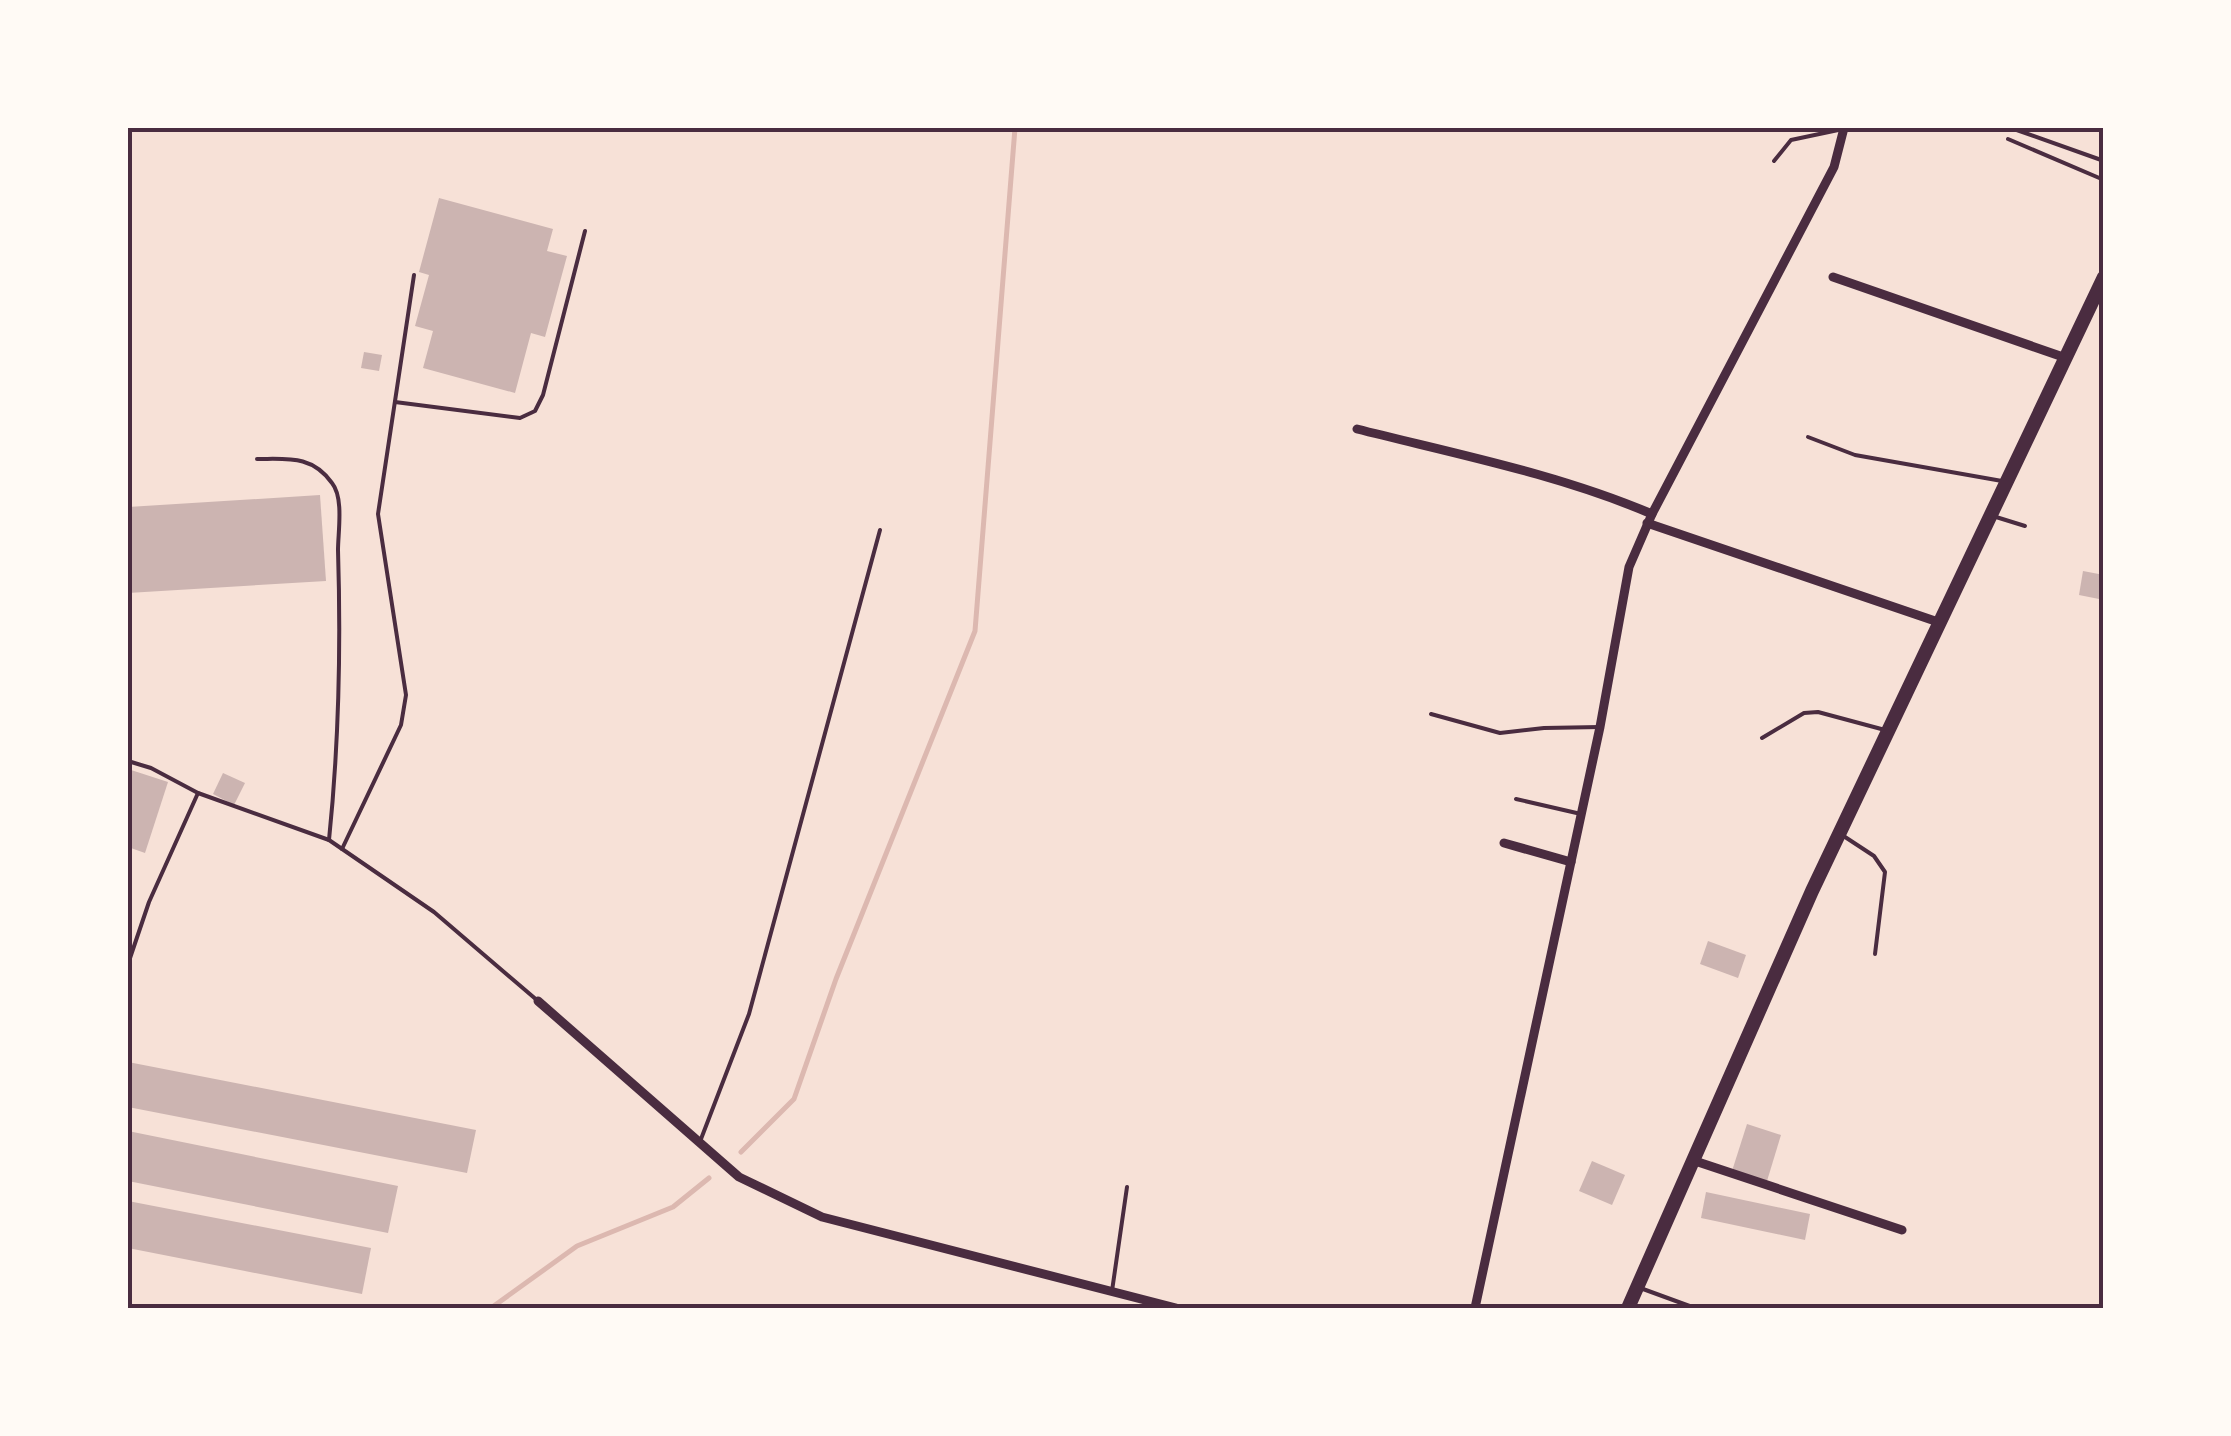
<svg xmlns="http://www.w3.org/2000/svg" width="2231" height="1436" viewBox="0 0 2231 1436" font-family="'Open Sans',sans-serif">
<rect width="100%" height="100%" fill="#f7e1d7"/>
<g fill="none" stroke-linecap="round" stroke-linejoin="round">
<g stroke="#dcb8b0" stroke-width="5">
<polyline points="741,1152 794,1099 836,979 975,631 1015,128"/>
<polyline points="491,1308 577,1246 673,1207 709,1178"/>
</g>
</g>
<g fill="#ccb4b1">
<polygon points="439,198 553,229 547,251 567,256 545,337 531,333 515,393 423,368 433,331 415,326 429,275 419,272"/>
<polygon points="364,352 382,355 379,371 361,368"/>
<polygon points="320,495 326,581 128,593 128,507"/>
<polygon points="2083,571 2104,575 2104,600 2079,595"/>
<polygon points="128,769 168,782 145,853 128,847"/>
<polygon points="223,773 245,783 234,805 213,794"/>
<polygon points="1708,941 1746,955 1738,978 1700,964"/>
<polygon points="128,1062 476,1130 467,1173 128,1107"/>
<polygon points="1747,1124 1781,1135 1767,1181 1732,1171"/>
<polygon points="128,1131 398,1186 388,1233 128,1181"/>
<polygon points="1592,1161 1625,1175 1612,1205 1579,1191"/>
<polygon points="1706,1192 1810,1214 1805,1240 1701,1218"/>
<polygon points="128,1201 371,1248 362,1294 128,1248"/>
</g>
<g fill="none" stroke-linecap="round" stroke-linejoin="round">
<g stroke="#4a2c40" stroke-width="4">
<polyline points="2011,128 2104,161"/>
<polyline points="2008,139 2104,180"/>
<polyline points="1774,161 1791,140 1843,129"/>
<polyline points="395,402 520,418 535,411 543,395 585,231"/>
<polyline points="1808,437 1855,455 2002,481"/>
<path d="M257,459C288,459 312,455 332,483C344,498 338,532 338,550C341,647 339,743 329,840"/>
<polyline points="1996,517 2025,526"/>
<polyline points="1431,714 1500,733 1544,728 1600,727"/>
<polyline points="1762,738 1804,713 1818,712 1885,730"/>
<polyline points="128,761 151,768 198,793 329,840 434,912 538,1001"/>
<polyline points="1516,799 1581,814"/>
<polyline points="1842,835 1874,856 1885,872 1875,954"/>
<polyline points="342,849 401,725 406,695 378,514 414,275"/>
<polyline points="128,964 149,902 198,793"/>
<polyline points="701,1139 749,1014 880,530"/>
<polyline points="1643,1289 1695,1308"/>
<polyline points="1112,1291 1127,1187"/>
</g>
<g stroke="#4a2c40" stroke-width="9">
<polyline points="1833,277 2066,358"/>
<path d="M1357,429C1456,454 1558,474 1652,514"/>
<polyline points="1647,523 1941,623"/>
<polyline points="1504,843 1571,862"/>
<polyline points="538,1001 739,1177 822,1217 1176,1308"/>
<polyline points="1692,1160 1902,1230"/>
<polyline points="1475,1308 1600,727 1629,567 1652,514 1834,167 1844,128"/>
</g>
<polyline stroke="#4a2c40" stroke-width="14" points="1628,1308 1812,891 2104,277"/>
</g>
<rect width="2231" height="1436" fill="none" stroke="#fffaf5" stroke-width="260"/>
<rect x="130" y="130" width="1971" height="1176" fill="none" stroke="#4a2c40" stroke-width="4"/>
</svg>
